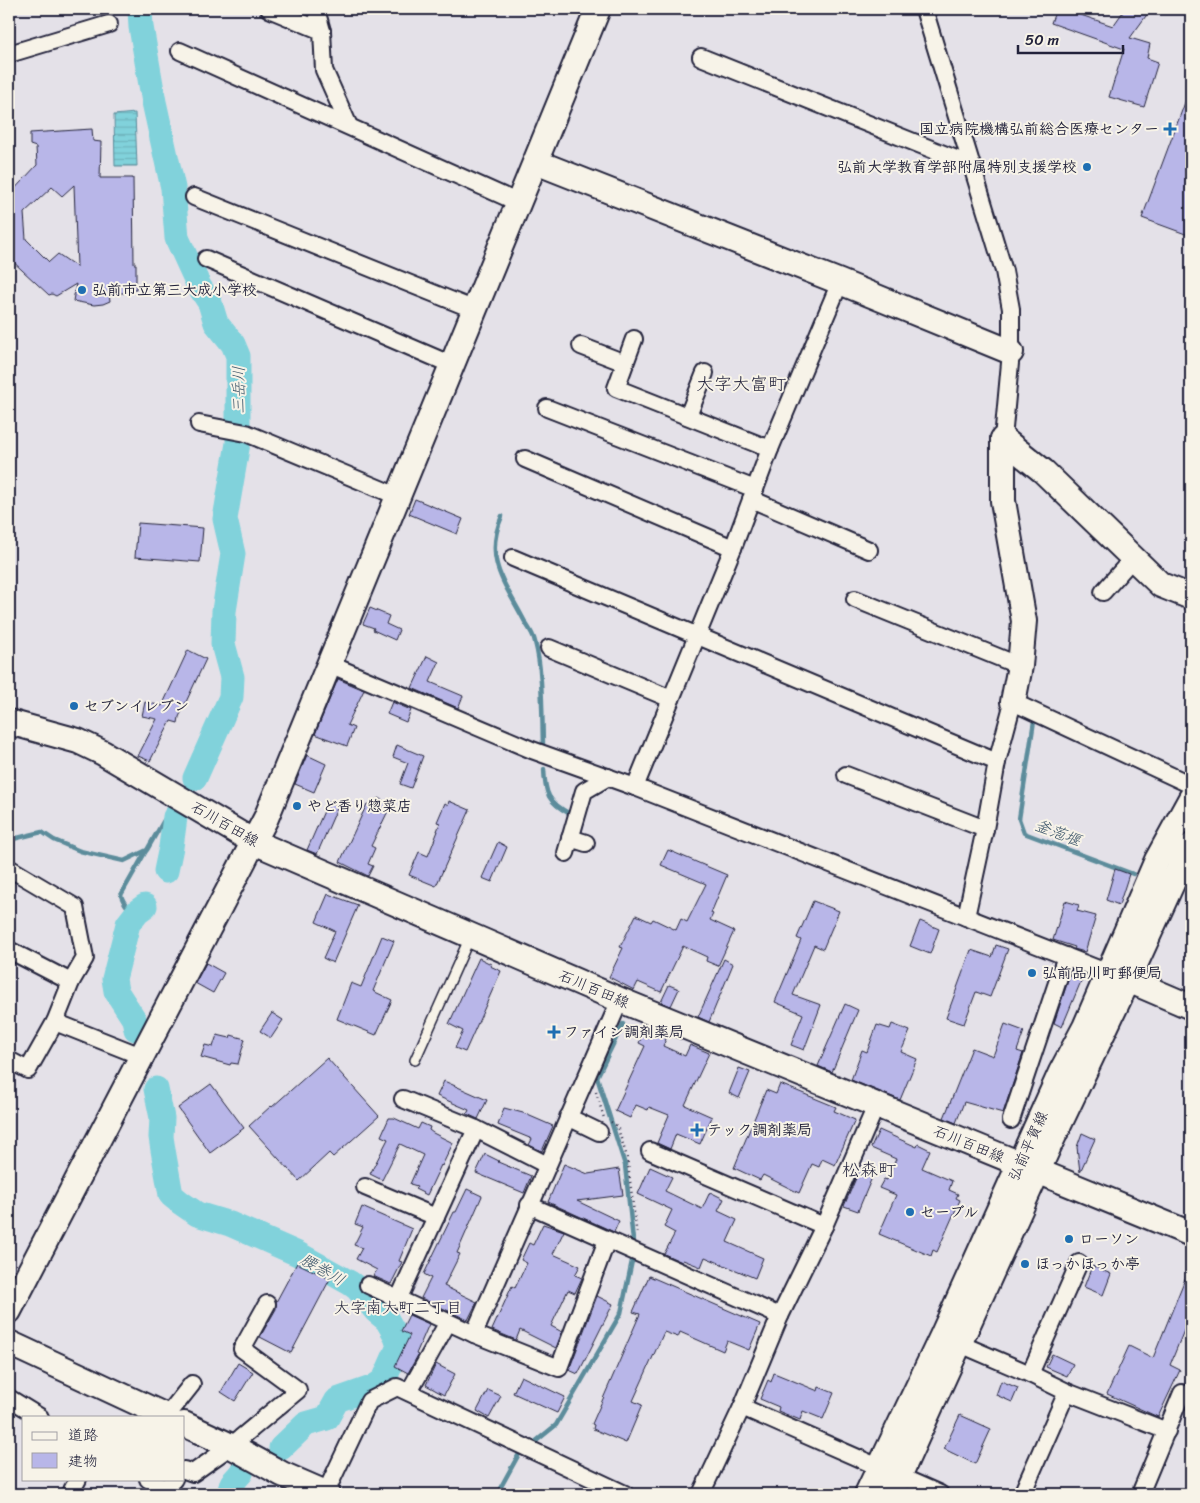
<svg xmlns="http://www.w3.org/2000/svg" width="1200" height="1503" viewBox="0 0 1200 1503" font-family="Sriracha,'Klee One',sans-serif">
<defs>
<pattern id="water-rules" width="6" height="5" patternUnits="userSpaceOnUse" patternTransform="scale(1.25)"><rect width="6" height="5" fill="#81d2db"/><path d="M0 2.5h6" fill="none" stroke="#6fb4bd"/></pattern>
</defs>
<rect width="100%" height="100%" fill="#e4e1e8"/>
<filter id="ink" filterUnits="userSpaceOnUse"><feTurbulence type="fractalNoise" baseFrequency=".02" numOctaves="2"/><feDisplacementMap in="SourceGraphic" scale="10" xChannelSelector="R" yChannelSelector="G"/><feConvolveMatrix kernelMatrix="1 2 1 2 8 2 1 2 1" color-interpolation-filters="sRGB"/></filter>
<g filter="url(#ink)">
<polygon fill="url(#water-rules)" stroke="#5b8c9b" points="135,113 137,166 115,166 114,115"/>
<g fill="none" stroke-linecap="round" stroke-linejoin="round">
<g stroke="#5b8c9b" stroke-width="4.5">
<path d="M502,516C483,560 505,583 525,622C529,628 534,635 535,642C543,671 542,714 543,745"/>
<polyline points="1034,721 1019,819 1024,833 1133,874"/>
<path d="M544,769C545,794 548,802 570,814"/>
<polyline points="9,840 42,832 54,840 80,851 124,861 147,850 164,820"/>
<polyline points="1188,894 1191,896"/>
<path d="M133,916C130,908 123,904 121,895L146,851"/>
<polyline points="623,1024 597,1077 625,1165 633,1240"/>
<polyline points="535,1442 556,1425 621,1313 632,1261"/>
<polyline points="497,1494 519,1454"/>
</g>
<g stroke="#81d2db" stroke-width="25">
<polyline points="140,9 141,27 154,102 173,188 177,238 199,286 210,303 216,323 233,344 238,356 238,443 225,519 233,554 224,611 223,644 232,677 231,697 195,778"/>
<polyline points="166,871 171,847 175,817"/>
<polyline points="136,1029 134,1019 116,991 114,979 128,924 138,911 145,906"/>
<polyline points="156,1089 162,1118 161,1137 163,1150 171,1195 181,1203 197,1214 230,1224 298,1254 350,1283 357,1288 376,1311 387,1320 395,1334 399,1346 384,1380 374,1387 337,1400 327,1418 306,1424 281,1448"/>
<polyline points="229,1494 232,1483 241,1473"/>
</g>
</g>
<g fill="#b8b6e8" stroke="#22223b" fill-rule="evenodd">
<polygon points="1056,9 1076,9 1075,13 1113,26 1125,9 1151,9 1130,38 1150,44 1147,58 1158,62 1144,107 1109,97 1124,49 1051,23"/>
<polygon points="1190,89 1191,89 1191,236 1142,218"/>
<path d="M92,129L93,141L101,142L100,178H133L134,264H136V290H128L125,293H109L110,301L103,304L94,305L73,301L76,284L56,296L52,294L49,295L9,258V195L37,165L36,147L30,145V133ZM74,185L77,267L58,254L49,262L26,239L24,213L52,187L62,196Z"/>
<polygon points="415,499 463,519 457,534 409,514"/>
<polygon points="138,523 203,528 200,562 135,557"/>
<polygon points="370,608 389,616 386,624 399,630 395,640 373,630 374,628 363,624"/>
<polygon points="188,650 206,659 179,717 178,723 171,721 150,761 138,756 157,719 142,716 145,702 162,706"/>
<polygon points="427,656 439,662 430,682 463,696 458,708 412,688"/>
<polygon points="338,679 364,690 347,725 354,728 347,746 315,734"/>
<polygon points="392,702 411,710 406,722 387,714"/>
<polygon points="397,745 423,756 411,788 400,784 408,763 393,757"/>
<polygon points="307,755 326,764 314,792 295,784"/>
<polygon points="378,798 391,805 371,846 375,848 368,864 373,866 368,876 340,862 367,804 374,807"/>
<polygon points="449,801 470,810 436,886 409,875 419,852 428,856 438,831 437,831 440,823 437,822 445,803 448,805"/>
<polygon points="328,802 338,806 317,854 307,850"/>
<polygon points="498,842 507,847 492,882 482,878"/>
<polygon points="668,850 727,875 711,913 713,914 710,920 734,931 718,966 706,961 707,957 683,946 661,992 638,982 634,990 609,977 623,948 620,947 636,915 651,922 653,919 676,930 681,919 687,922 706,884 661,865"/>
<polygon points="1115,869 1129,874 1119,905 1106,900"/>
<polygon points="328,894 358,905 333,963 323,958 335,931 316,922"/>
<polygon points="813,901 839,911 823,949 814,945 793,995 821,1005 804,1050 791,1045 803,1014 775,1002 801,940 797,938"/>
<polygon points="1065,901 1079,905 1077,911 1096,916 1085,952 1074,949 1075,947 1053,940"/>
<polygon points="920,921 939,929 930,954 910,946"/>
<polygon points="382,936 394,941 373,991 392,1000 376,1035 337,1019 351,983 361,987"/>
<polygon points="996,945 1008,949 990,997 976,992 964,1024 946,1018 971,950 992,957"/>
<polygon points="479,958 491,964 490,966 501,971 465,1052 455,1048 463,1031 449,1024"/>
<polygon points="724,959 733,964 709,1022 698,1017"/>
<polygon points="206,963 224,973 213,993 195,983"/>
<polygon points="1072,969 1084,974 1062,1027 1054,1023"/>
<polygon points="669,985 679,989 671,1006 661,1002"/>
<polygon points="845,1004 858,1010 832,1072 818,1066"/>
<polygon points="272,1013 283,1020 271,1038 260,1031"/>
<polygon points="892,1024 910,1031 901,1052 917,1059 900,1100 851,1080 862,1050 867,1052 877,1025 890,1029"/>
<polygon points="1005,1024 1024,1031 1017,1051 1023,1053 1003,1113 964,1102 956,1123 944,1118 972,1048 993,1056"/>
<polygon points="645,1029 666,1039 663,1046 685,1056 690,1045 709,1053 685,1105 712,1117 700,1144 676,1134 670,1149 657,1143 669,1115 649,1107 648,1110 636,1105 630,1118 615,1111 645,1046 639,1043"/>
<polygon points="217,1035 230,1038 231,1035 245,1039 238,1064 231,1063 230,1065 201,1057 205,1045 213,1047"/>
<polygon points="327,1058 379,1116 333,1157 329,1153 299,1181 249,1126 271,1106 272,1107"/>
<polygon points="739,1068 750,1072 739,1098 729,1093"/>
<polygon points="444,1081 487,1100 478,1119 467,1114 469,1110 437,1096"/>
<polygon points="211,1084 244,1128 210,1153 178,1108"/>
<polygon points="780,1084 836,1107 834,1111 855,1120 835,1165 822,1159 819,1167 812,1164 799,1193 763,1175 760,1180 734,1168 766,1090 776,1094"/>
<polygon points="504,1108 523,1113 553,1126 542,1151 529,1145 532,1139 498,1125"/>
<polygon points="389,1118 394,1118 418,1129 421,1123 430,1127 429,1130 433,1133 453,1143 442,1166 441,1165 427,1195 415,1189 417,1186 410,1184 423,1155 400,1144 382,1180 370,1174 388,1139 381,1136"/>
<polygon points="879,1130 917,1147 918,1144 930,1150 922,1168 952,1181 949,1190 958,1194 956,1198 960,1200 937,1252 933,1250 931,1256 879,1234 896,1195 879,1188 884,1179 887,1180 896,1159 871,1148"/>
<polygon points="1082,1133 1095,1139 1080,1172 1077,1147"/>
<polygon points="485,1154 499,1161 498,1162 531,1176 524,1193 476,1173"/>
<polygon points="564,1164 588,1174 619,1169 623,1195 577,1201 619,1221 614,1232 548,1202"/>
<polygon points="650,1167 672,1177 665,1191 702,1209 710,1192 724,1199 718,1211 737,1220 727,1242 763,1258 755,1278 705,1257 701,1267 683,1260 682,1262 664,1254 675,1233 664,1227 672,1210 638,1194"/>
<polygon points="860,1169 873,1175 858,1211 844,1206"/>
<polygon points="467,1189 482,1196 457,1253 460,1254 444,1286 477,1302 468,1320 421,1298 431,1278 424,1274 454,1212 456,1212"/>
<polygon points="362,1207 412,1229 399,1261 402,1262 391,1284 373,1276 377,1270 356,1259 362,1248 354,1245 363,1227 355,1224"/>
<polygon points="543,1224 564,1231 553,1254 580,1266 575,1275 582,1278 575,1293 568,1290 551,1326 562,1332 556,1348 520,1330 516,1340 492,1330 512,1286 515,1288 527,1263 521,1260 529,1243 533,1245"/>
<polygon points="297,1263 330,1279 291,1353 260,1337 276,1309 276,1302"/>
<polygon points="1191,1264 1191,1313 1170,1365 1180,1370 1158,1417 1107,1394 1129,1346 1153,1358"/>
<polygon points="1092,1266 1111,1274 1103,1295 1084,1287"/>
<polygon points="649,1276 760,1324 749,1350 727,1341 723,1351 680,1332 678,1337 664,1332 633,1401 642,1405 626,1443 593,1429 594,1425 592,1424 640,1314 633,1312"/>
<polygon points="597,1296 613,1304 578,1374 569,1370"/>
<polygon points="409,1315 429,1324 416,1354 418,1355 408,1373 395,1366 410,1335 401,1331"/>
<polygon points="1052,1354 1073,1364 1067,1376 1046,1367"/>
<polygon points="238,1363 253,1372 235,1401 221,1392"/>
<polygon points="436,1364 455,1374 444,1395 426,1385"/>
<polygon points="774,1373 818,1391 819,1387 834,1393 823,1419 803,1411 800,1420 778,1411 779,1407 760,1399 768,1380 771,1382"/>
<polygon points="521,1376 565,1397 557,1413 513,1393"/>
<polygon points="1001,1381 1018,1388 1012,1402 996,1395"/>
<polygon points="488,1390 501,1396 489,1418 477,1411"/>
<polygon points="960,1415 991,1429 975,1464 944,1449"/>
</g>
<g fill="none" stroke-linecap="round" stroke-linejoin="round">
<g stroke="#22223b" stroke-width="12">
<polyline id="lane" points="415,1060 470,937"/>
</g>
<g stroke="#22223b" stroke-width="20">
<g id="street">
<polyline points="269,9 322,31"/>
<polyline points="316,9 322,31 324,70 349,126"/>
<polyline points="924,9 1004,271 1011,309 1011,352 1003,439"/>
<polyline points="180,51 519,203"/>
<polyline points="9,54 109,24"/>
<polyline points="701,57 971,165"/>
<polyline points="194,197 475,310"/>
<polyline points="206,259 452,365"/>
<polyline points="634,339 616,388 770,449"/>
<polyline points="581,346 625,363"/>
<polyline points="547,408 755,489"/>
<polyline points="688,416 705,373"/>
<polyline points="199,424 246,433 397,496"/>
<polyline points="525,459 733,548"/>
<polyline points="751,499 869,550"/>
<polyline points="513,558 997,762"/>
<polyline points="1103,592 1133,558"/>
<polyline points="855,599 1020,666"/>
<polyline points="549,648 671,699"/>
<polyline points="329,664 532,750 635,787 1116,976"/>
<polyline points="846,775 985,829"/>
<polyline points="635,787 733,548 770,449 840,282"/>
<polyline points="570,838 586,843"/>
<polyline points="566,853 584,791 608,777"/>
<polyline points="9,868 75,907 85,958 71,982"/>
<polyline points="966,917 985,829 997,762 1013,702 1191,785"/>
<polyline points="9,950 71,982 55,1022 141,1056"/>
<polyline points="9,1060 28,1070 55,1022"/>
<polyline points="403,1099 476,1129 547,1165"/>
<polyline points="568,1117 599,1132"/>
<polyline points="1011,1120 1066,956"/>
<polyline points="650,1151 824,1226"/>
<polyline points="365,1187 436,1217"/>
<polyline points="529,1205 780,1316"/>
<polyline points="368,1285 448,1322"/>
<polyline points="398,1300 476,1129"/>
<polyline points="474,1334 559,1368 607,1240"/>
<polyline points="951,1340 1030,1374 1067,1392 1167,1431"/>
<polyline points="1030,1374 1079,1263"/>
<polyline points="409,1392 448,1322 474,1334 620,1000"/>
<polyline points="9,1398 40,1417"/>
<polyline points="742,1407 940,1494"/>
<polyline points="166,1417 192,1384"/>
<polyline points="184,1470 193,1473 231,1446 298,1390 242,1349 267,1304"/>
<polyline points="148,1479 165,1489 174,1479"/>
<polyline points="70,1494 78,1479"/>
<polyline points="325,1494 369,1401 397,1387 625,1494"/>
<polyline points="701,1494 742,1407 780,1316 824,1226 876,1106"/>
<polyline points="1022,1494 1067,1392"/>
<polyline points="1140,1494 1182,1393 1191,1396"/>
</g>
</g>
<g stroke="#22223b" stroke-width="28">
<g id="secondary">
<polyline points="536,162 840,282 1011,352"/>
<polyline points="1003,439 1003,501 1024,621 1020,666 1013,702"/>
<polyline points="1003,439 1043,471 1161,585 1191,597"/>
<polyline points="9,722 78,741 103,753 254,842 270,849 620,1000 1191,1234"/>
<polyline points="1128,980 1191,1007"/>
<polyline points="9,1311 266,818 598,9"/>
<polyline points="9,1343 168,1417"/>
<polyline points="184,1424 231,1446 282,1474 328,1494"/>
<polyline points="867,1494 942,1336 1061,1072 1085,1027 1157,860 1191,798"/>
<polyline points="891,1494 1049,1146 1128,980 1180,866 1191,846"/>
</g>
</g>
<g stroke="#22223b" stroke-width="2.5" stroke-dasharray="1 4" stroke-linecap="butt">
<polyline points="596,1092 604,1118"/>
<polyline points="611,1122 617,1126 627,1157 637,1236"/>
</g>
<use href="#lane" stroke="#f7f3e8" stroke-width="9"/>
<use href="#street" stroke="#f7f3e8" stroke-width="16"/>
<use href="#secondary" stroke="#f7f3e8" stroke-width="24"/>
</g>
</g>
<g fill="#1f6fb2" stroke="#f7f3e8" stroke-width="2">
<path d="M1167.5 121.5h5v5h5v5h-5v5h-5v-5h-5v-5h5z"/>
<circle cx="1087" cy="167" r="5"/>
<circle cx="82" cy="290" r="5"/>
<circle cx="74" cy="706" r="5"/>
<circle cx="297" cy="806" r="5"/>
<circle cx="1032" cy="973" r="5"/>
<path d="M551.5 1024.5h5v5h5v5h-5v5h-5v-5h-5v-5h5z"/>
<path d="M694.5 1122.5h5v5h5v5h-5v5h-5v-5h-5v-5h5z"/>
<circle cx="910" cy="1212" r="5"/>
<circle cx="1069" cy="1239" r="5"/>
<circle cx="1025" cy="1264" r="5"/>
</g>
<g text-anchor="middle" stroke-width="4" stroke-linejoin="round" paint-order="stroke">
<g font-size="15" font-weight="bold" fill="#22223b" stroke="#f7f3e8" text-anchor="start">
<text x="1159" y="134" text-anchor="end">国立病院機構弘前総合医療センター</text>
<text x="1077" y="172" text-anchor="end">弘前大学教育学部附属特別支援学校</text>
<text x="92" y="295">弘前市立第三大成小学校</text>
<text x="84" y="711">セブンイレブン</text>
<text x="307" y="811">やど香り惣菜店</text>
<text x="1042" y="978">弘前品川町郵便局</text>
<text x="564" y="1037">ファイン調剤薬局</text>
<text x="707" y="1135">テック調剤薬局</text>
<text x="920" y="1217">セーブル</text>
<text x="1079" y="1244">ローソン</text>
<text x="1035" y="1269">ほっかほっか亭</text>
</g>
<g font-size="15" fill="#22223b" stroke="#f7f3e8">
<text transform="translate(225 824) rotate(30)" y="5">石川百田線</text>
<text transform="translate(594 989) rotate(23)" y="5">石川百田線</text>
<text transform="translate(969 1144) rotate(22)" y="5">石川百田線</text>
<text transform="translate(1028 1146) rotate(-66)" y="5">弘前平賀線</text>
</g>
<g font-size="16" font-style="italic" fill="#3e576b" stroke="#f7f3e8">
<text transform="translate(238 390) rotate(-90)" y="6">三岳川</text>
<text transform="translate(1058 832) rotate(21)" y="6">釜萢堰</text>
<text transform="translate(323 1269) rotate(30)" y="6">腰巻川</text>
</g>
<g font-size="16" fill="#22223b" stroke="#f7f3e8">
<text x="398" y="1313">大字南大町二丁目</text>
</g>
<g font-size="18" fill="#22223b" stroke="#f7f3e8">
<text x="741" y="390">大字大富町</text>
<text x="869" y="1176">松森町</text>
</g>
</g>
<rect width="1200" height="1503" fill="none" stroke="#f7f3e8" stroke-width="30"/>
<rect x="15" y="15" width="1170" height="1473" fill="none" stroke="#22223b" stroke-width="2" filter="url(#ink)"/>
<rect x="22" y="1416" width="162" height="65" fill="#f7f3e8" stroke="#a29fa3"/>
<rect x="32" y="1432" width="25" height="8" fill="#f7f3e8" stroke="#a29fa3"/>
<text x="68" y="1440" font-size="15" fill="#22223b">道路</text>
<rect x="32" y="1453" width="25" height="15" fill="#b8b6e8" stroke="#a29fa3"/>
<text x="68" y="1466" font-size="15" fill="#22223b">建物</text>
<path d="M1018 45v8h105v-8" fill="none" stroke="#22223b" stroke-width="2.5"/>
<text x="1025" y="45" font-size="15" fill="#22223b" stroke="#f7f3e8" stroke-width="4" paint-order="stroke">50 m</text>
</svg>
